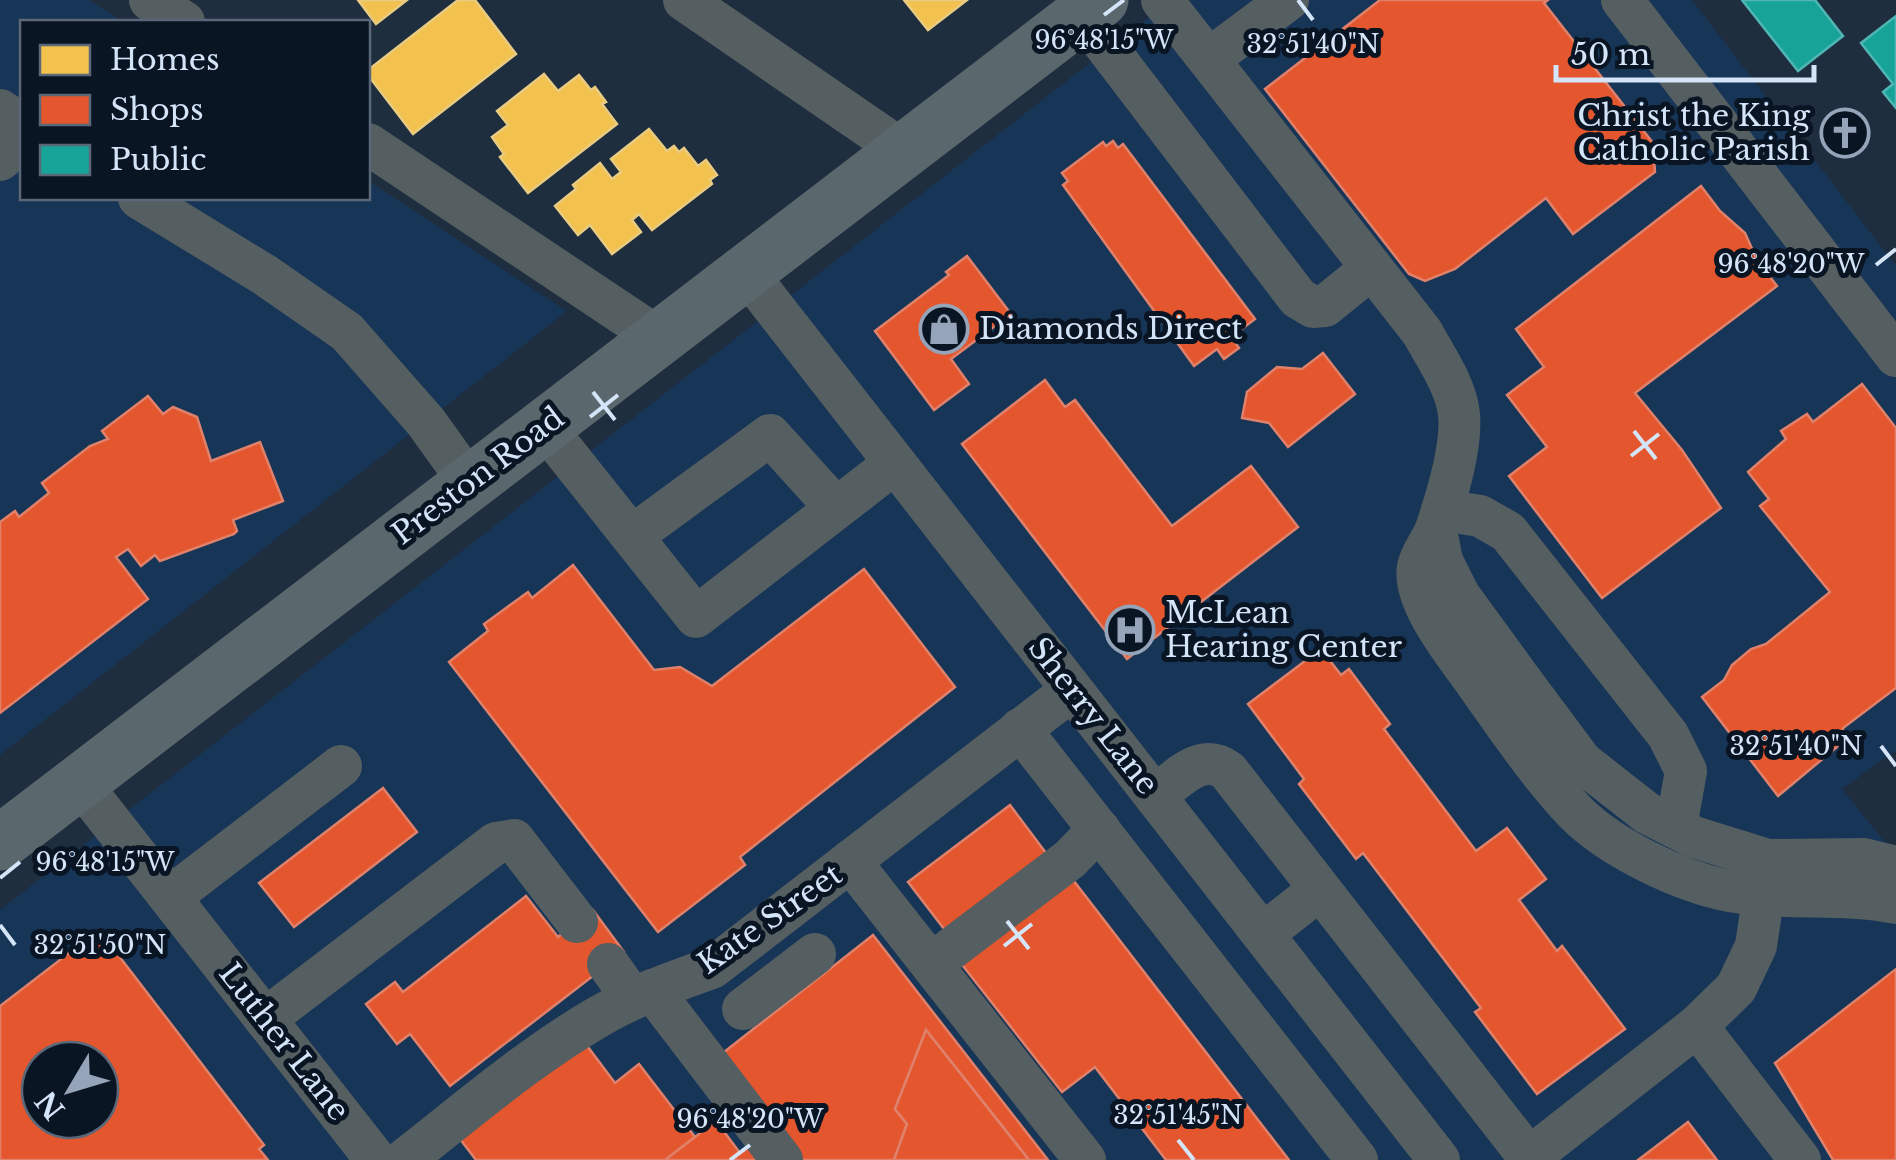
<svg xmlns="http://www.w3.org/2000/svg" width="1896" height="1160" viewBox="0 0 1896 1160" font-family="'Libre Baskerville',serif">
<rect width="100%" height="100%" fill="#1f2e3f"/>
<g fill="#173557" fill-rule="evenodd">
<polygon points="0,0 89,0 123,22 22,22 22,198 368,198 368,181 567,311 0,755"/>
<path d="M1171,0H1692L1896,266V750L1842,789L1896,856V1160H0V910ZM40,1060H100V1120H40Z"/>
</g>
<g fill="#f2c14e" stroke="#e9cc81" stroke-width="2.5">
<polygon points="358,0 407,0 376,24"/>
<polygon points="458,0 475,0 516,54 413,134 368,75 368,70"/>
<polygon points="904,0 967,0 928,30"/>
<polygon points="544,74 558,91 579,75 591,90 595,87 606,102 602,104 617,124 528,193 500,157 504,154 492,137 508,125 497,111"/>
<polygon points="649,129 667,151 674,146 679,152 684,148 698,166 706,160 717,175 710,180 712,184 652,230 639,214 632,220 641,232 612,254 590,225 578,235 555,206 576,189 573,185 600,163 612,179 621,172 611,159"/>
</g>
<g fill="#e4572e" stroke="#df816b" stroke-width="2.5" fill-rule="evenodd">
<polygon points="1380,0 1548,0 1544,3 1653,143 1655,172 1573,234 1546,198 1455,269 1425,281 1409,274 1265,89"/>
<polygon points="1113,141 1118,148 1123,144 1255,319 1231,337 1239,348 1224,359 1217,349 1194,366 1063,185 1068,181 1062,173 1103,142 1106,146"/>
<polygon points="1701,186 1720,211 1745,233 1757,260 1777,286 1635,393 1682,450 1721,508 1602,598 1509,476 1547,447 1507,395 1544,367 1516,329"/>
<polygon points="967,256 1011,314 951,359 969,384 934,410 875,331 949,275 946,272"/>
<polygon points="1323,353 1355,394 1288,447 1269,423 1242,418 1247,392 1277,367 1302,369"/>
<polygon points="1045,380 1065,407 1075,400 1172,526 1251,466 1298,527 1127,659 962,444"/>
<polygon points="1862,384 1896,428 1896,688 1843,728 1843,742 1778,796 1702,697 1724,680 1732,665 1751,649 1766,644 1830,592 1760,506 1769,499 1748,472 1786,439 1781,431 1807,414 1813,422"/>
<polygon points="148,396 163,414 173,407 197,417 211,461 260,442 283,501 233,520 237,531 234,534 160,561 155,555 141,566 128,549 116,557 148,599 0,713 0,522 15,511 19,517 49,493 42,483 90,446 108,439 102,431"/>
<polygon points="573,565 654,670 680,667 712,686 864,569 955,687 740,857 745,865 658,932 449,662 488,631 484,624 528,592 532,598"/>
<polygon points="1321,649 1341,675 1349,669 1390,724 1384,729 1476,851 1507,828 1546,879 1519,900 1557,951 1562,946 1625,1029 1537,1094 1475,1012 1481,1008 1363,853 1356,859 1299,784 1304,779 1248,704"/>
<polygon points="383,788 417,832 294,927 259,883"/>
<polygon points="1010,805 1052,861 951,938 908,882"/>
<polygon points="1067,872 1289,1160 1166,1160 1095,1067 1062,1092 956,957"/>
<polygon points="526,896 558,937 593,910 624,952 450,1086 410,1034 397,1044 366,1004 395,982 403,992"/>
<path d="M99,930L264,1145L259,1149L268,1160H0V1006ZM40,1060H100V1120H40Z"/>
<polygon points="873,935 1048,1160 1029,1160 926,1030 895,1109 907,1124 894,1160 792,1160 714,1060"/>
<polygon points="1896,969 1896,1160 1833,1160 1775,1063"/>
<polygon points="926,1030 1029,1160 894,1160 907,1124 895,1109"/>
<polygon points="585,1043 615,1083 639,1064 695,1137 665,1160 476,1160 460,1139"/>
<polygon points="716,1121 740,1153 752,1143 765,1160 665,1160"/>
<polygon points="1688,1122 1717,1160 1638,1160"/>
</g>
<g fill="#17a398" stroke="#50b6b5" stroke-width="2.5">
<polygon points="1742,0 1815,0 1843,36 1798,71"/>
<polygon points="1896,16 1896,108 1883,92 1893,84 1861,43"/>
</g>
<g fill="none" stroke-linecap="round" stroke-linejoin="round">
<g stroke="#555e61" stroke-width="42">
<polyline points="150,0 184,22"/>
<polyline points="684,0 905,152"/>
<path d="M1162,0L1422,332C1435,356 1457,387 1459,415C1462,447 1447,496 1437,526C1433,540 1420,554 1418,567C1412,601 1455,653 1474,680C1506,725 1538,773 1576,813C1611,848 1681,882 1730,891C1785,901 1841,892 1896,903"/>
<polyline points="1622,0 1896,356"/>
<polyline points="1082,15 1298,298 1313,307 1325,306 1372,268"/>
<polyline points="1209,59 1288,0"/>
<polyline points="0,110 22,124"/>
<polyline points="368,144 659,338"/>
<polyline points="0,160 22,142"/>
<polyline points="139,198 265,275 347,332 426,422 469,482"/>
<polyline points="746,272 1439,1160"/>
<polyline points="544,426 696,617 895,463"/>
<polyline points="1442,510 1480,516 1508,532 1668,735 1686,771 1676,827"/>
<polyline points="1436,530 1442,561 1459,595 1518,676 1582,762 1647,813 1694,837 1768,860 1864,859 1896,867"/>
<polyline points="632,536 770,435 836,508"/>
<polyline points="1020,729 1357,1160"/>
<polyline points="80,783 376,1160"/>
<path d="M1155,796C1178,779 1201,751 1228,771L1531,1160"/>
<polyline points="850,861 1085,1160"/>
<polyline points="170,897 341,766"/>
<polyline points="1263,934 1319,890"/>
<polyline points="608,964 633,999"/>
<polyline points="931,964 1070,859 1099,829"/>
<polyline points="652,990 782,1160"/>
<polyline points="743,1009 815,954"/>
<polyline points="265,1019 496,843 514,840 577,922"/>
<polyline points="1697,1026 1800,1160"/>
<path d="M404,1160C467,1111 529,1057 598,1017C634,996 672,982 712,968L1072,690"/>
<polyline points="1526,1160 1697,1026 1736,988 1756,946 1767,871"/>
</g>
<polyline stroke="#5a676c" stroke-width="55" points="0,843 1101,0"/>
</g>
<path fill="none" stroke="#d4e4f9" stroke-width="4" d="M1298,0L1313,20M1104,15L1124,0M1876,265L1896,249M593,392L615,420M590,417L618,395M1634,431L1656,459M1631,456L1659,434M1881,746L1896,766M0,878L20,862M1007,921L1029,949M0,925L15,945M1004,946L1032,924M1178,1140L1194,1160M730,1160L750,1145"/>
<defs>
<g id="church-ring" transform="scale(2.5)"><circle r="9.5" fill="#0a1523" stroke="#95a4b8" stroke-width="1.5"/><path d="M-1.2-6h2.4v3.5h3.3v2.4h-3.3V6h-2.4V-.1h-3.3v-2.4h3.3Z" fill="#95a4b8"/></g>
<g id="shop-ring" transform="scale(2.5)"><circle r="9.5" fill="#0a1523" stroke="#95a4b8" stroke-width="1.5"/><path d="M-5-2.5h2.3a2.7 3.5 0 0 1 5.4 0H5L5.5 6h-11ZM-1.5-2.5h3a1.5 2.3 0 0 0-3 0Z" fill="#95a4b8"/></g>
<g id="hospital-ring" transform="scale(2.5)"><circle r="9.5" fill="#0a1523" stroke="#95a4b8" stroke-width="1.5"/><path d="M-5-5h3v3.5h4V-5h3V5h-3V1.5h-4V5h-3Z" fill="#95a4b8"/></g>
</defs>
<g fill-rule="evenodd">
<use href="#church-ring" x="1845" y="133"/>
<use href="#shop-ring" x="944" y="329"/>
<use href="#hospital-ring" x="1130" y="630"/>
</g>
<g text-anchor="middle" stroke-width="10" stroke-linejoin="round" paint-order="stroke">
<g font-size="30" fill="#d4e4f9" stroke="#0a1523" text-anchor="start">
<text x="1810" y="126" text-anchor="end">Christ the King<tspan x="1810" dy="34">Catholic Parish</tspan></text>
<text x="979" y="339">Diamonds Direct</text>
<text x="1165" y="623">McLean<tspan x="1165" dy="34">Hearing Center</tspan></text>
</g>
<g font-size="30" fill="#d4e4f9" stroke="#0a1523">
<text transform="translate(478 476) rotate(-37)" y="10">Preston Road</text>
<text transform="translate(1093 716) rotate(52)" y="10">Sherry Lane</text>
<text transform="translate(770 919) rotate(-35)" y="10">Kate Street</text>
<text transform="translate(284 1042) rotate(52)" y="10">Luther Lane</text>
</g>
</g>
<g font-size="25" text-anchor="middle" fill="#d4e4f9" stroke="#0a1523" stroke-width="10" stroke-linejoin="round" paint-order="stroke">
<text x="1104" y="49">96°48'15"W</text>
<text x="1313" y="53">32°51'40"N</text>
<text x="1791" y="273">96°48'20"W</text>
<text x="1796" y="755">32°51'40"N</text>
<text x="105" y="871">96°48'15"W</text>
<text x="100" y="954">32°51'50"N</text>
<text x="1178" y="1124">32°51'45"N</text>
<text x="750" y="1128">96°48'20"W</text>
</g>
<rect x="20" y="20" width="350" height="180" fill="#0a1523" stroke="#5b6879" stroke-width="2.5"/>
<rect x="40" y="45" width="50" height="30" fill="#f2c14e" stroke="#5b6879" stroke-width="2.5"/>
<text x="110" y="70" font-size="30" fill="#d4e4f9">Homes</text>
<rect x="40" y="95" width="50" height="30" fill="#e4572e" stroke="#5b6879" stroke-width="2.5"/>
<text x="110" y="120" font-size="30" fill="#d4e4f9">Shops</text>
<rect x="40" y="145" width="50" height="30" fill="#17a398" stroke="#5b6879" stroke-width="2.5"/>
<text x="110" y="170" font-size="30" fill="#d4e4f9">Public</text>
<g transform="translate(70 1090) rotate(232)"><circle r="48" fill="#0a1523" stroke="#5b6879" stroke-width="2.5"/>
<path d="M0-8L18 38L0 25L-18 38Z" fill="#95a4b8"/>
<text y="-15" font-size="28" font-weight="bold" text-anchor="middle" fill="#d4e4f9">N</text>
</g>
<path d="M1556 65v15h258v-15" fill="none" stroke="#d4e4f9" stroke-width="5"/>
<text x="1571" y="65" font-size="30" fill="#d4e4f9" stroke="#0a1523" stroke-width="8" paint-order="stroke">50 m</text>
</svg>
